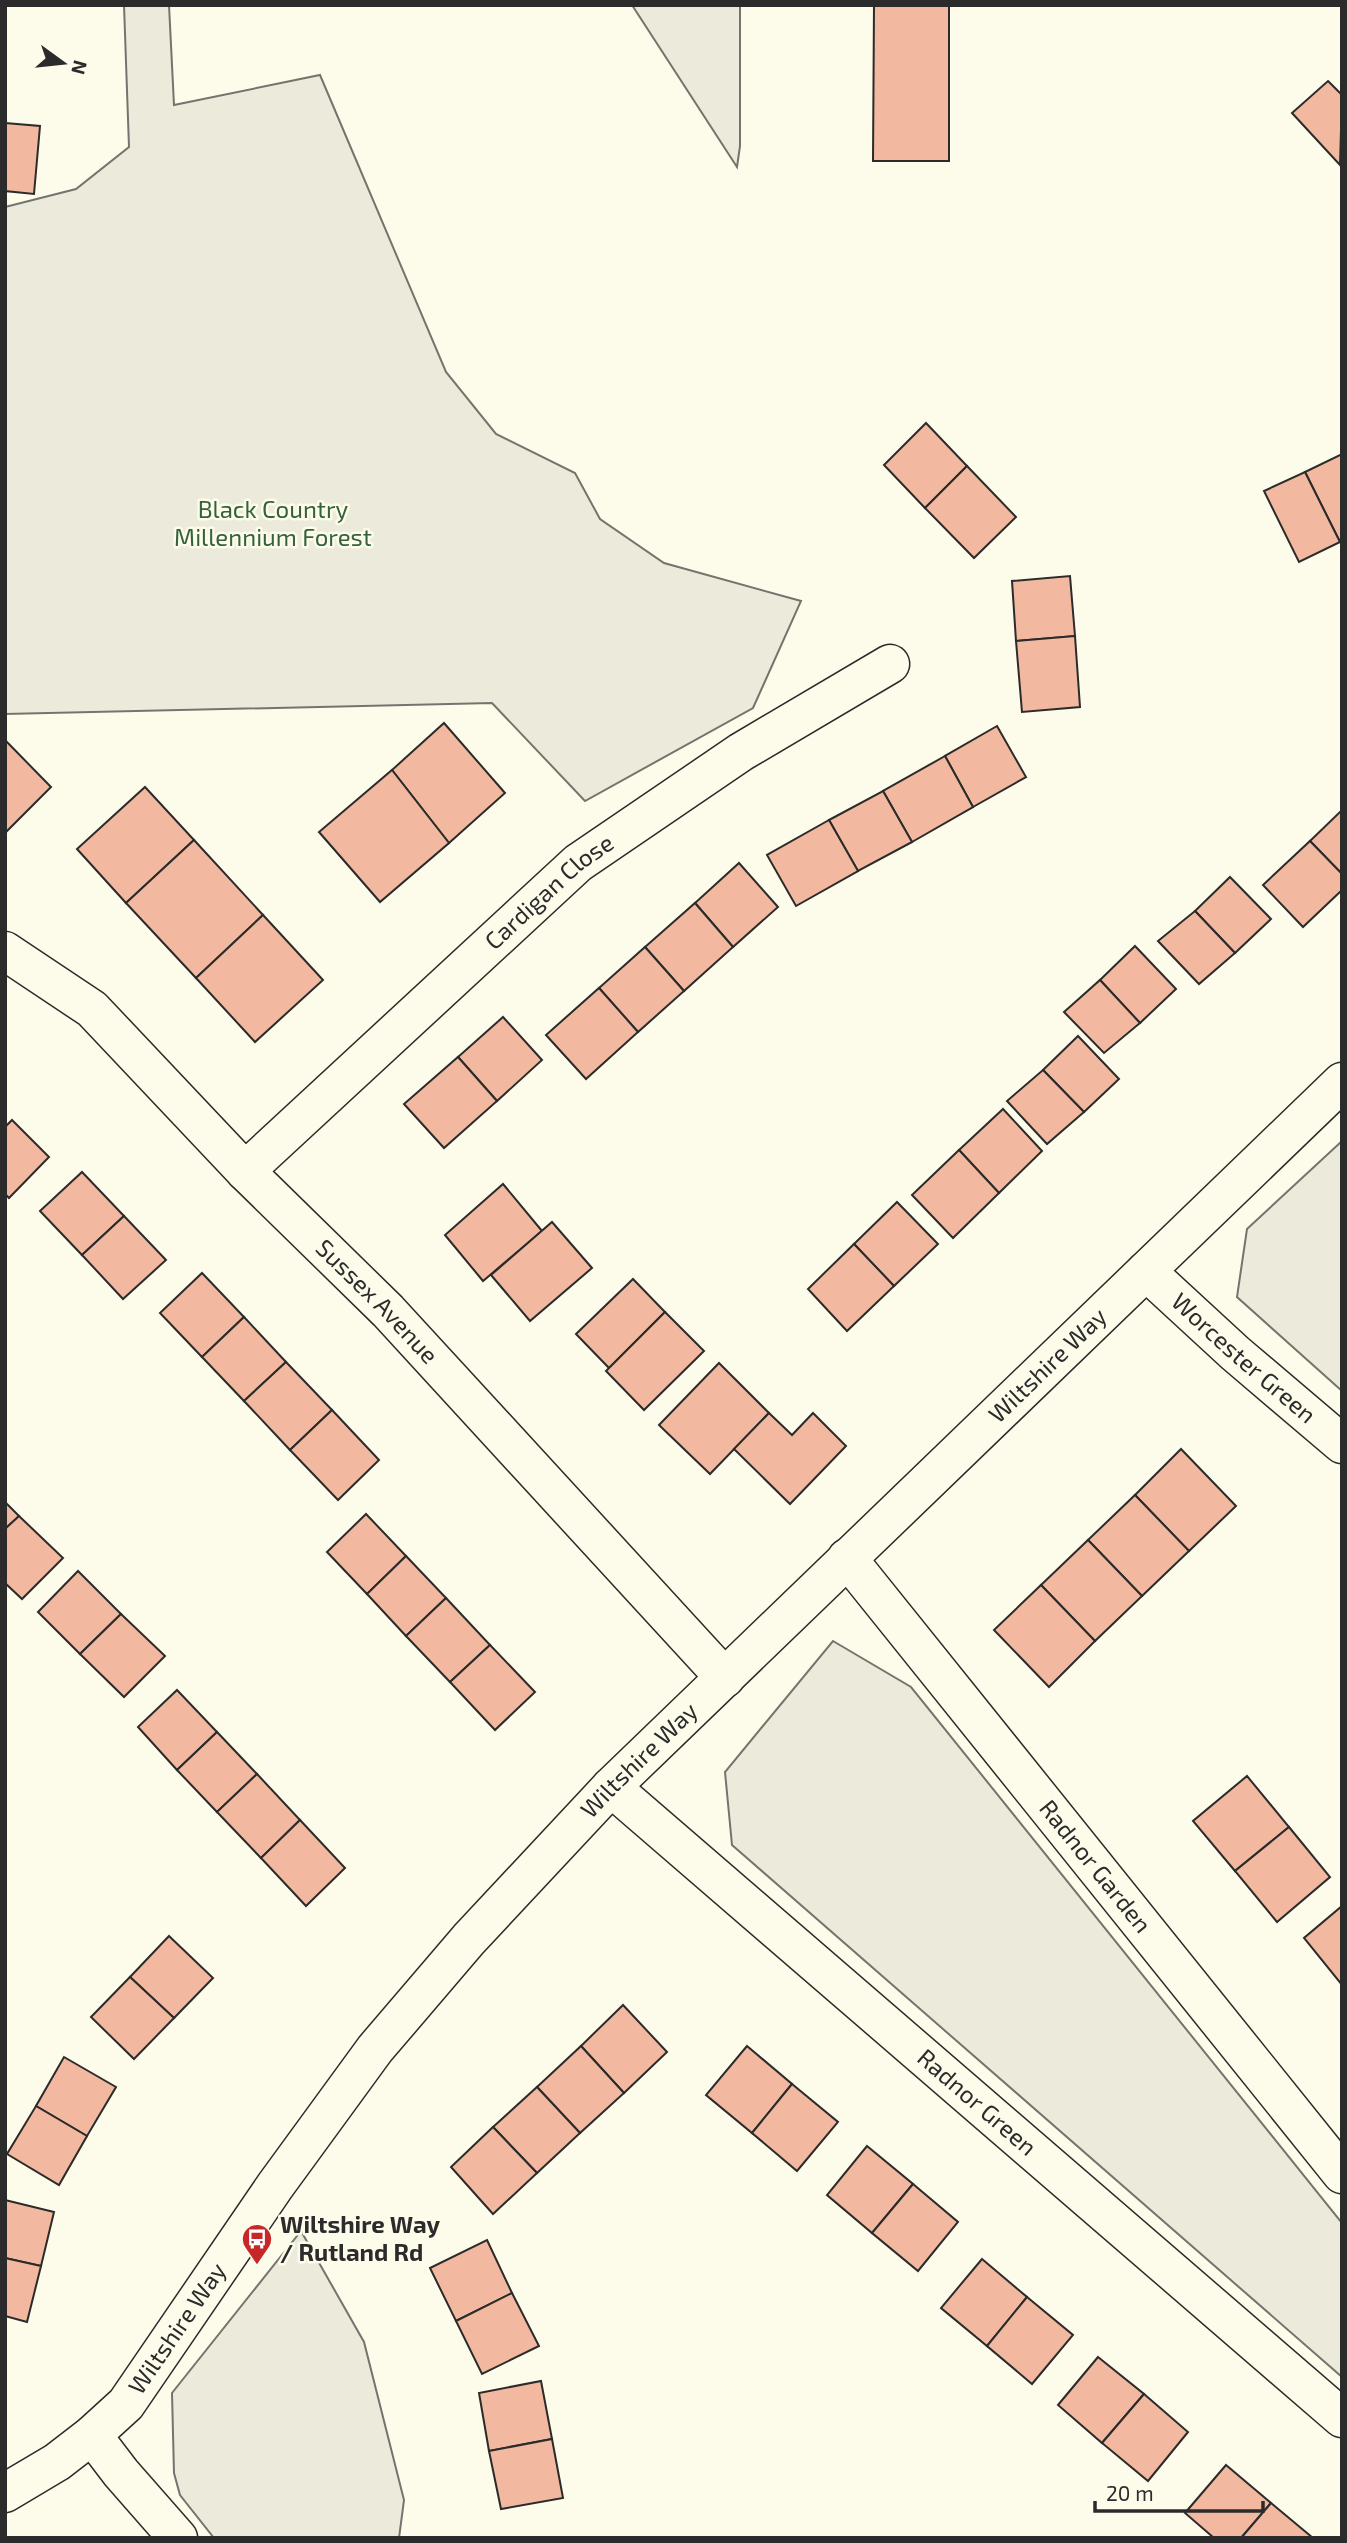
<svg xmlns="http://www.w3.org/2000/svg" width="1347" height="2543" viewBox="0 0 1347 2543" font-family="'Exo 2',sans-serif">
<rect width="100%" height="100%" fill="#fdfbea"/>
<g fill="#ecebdb" stroke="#74746e" stroke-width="2">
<polygon points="124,5 169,5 174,105 320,75 446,372 496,434 575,473 600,519 664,563 801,601 753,708 585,801 492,703 5,714 5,207 76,189 129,147"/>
<polygon points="632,5 740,5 740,146 737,167"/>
<polygon points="1342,1141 1342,1391 1237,1297 1247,1229"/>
<polygon points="833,1641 911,1687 1342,2223 1342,2377 732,1845 725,1772"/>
<polygon points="301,2231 364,2342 404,2500 399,2538 214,2538 180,2495 174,2473 172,2393"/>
</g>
<g fill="#f2b8a0" stroke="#2b2b2b" stroke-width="2">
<polygon points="874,5 949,5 949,161 873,161"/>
<polygon points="1328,81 1342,95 1340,165 1292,113"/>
<polygon points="5,123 40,126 34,194 5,191"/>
<polygon points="926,423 967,466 925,508 884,465"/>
<polygon points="1342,454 1342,541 1340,542 1305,472"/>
<polygon points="967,466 1016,517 974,558 925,508"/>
<polygon points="1305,472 1340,542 1299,562 1264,491"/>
<polygon points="1070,576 1075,636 1016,641 1012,581"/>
<polygon points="1075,636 1080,707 1022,712 1016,641"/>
<polygon points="444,723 505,793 449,843 392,770"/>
<polygon points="997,726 1026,777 973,807 945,756"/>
<polygon points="5,740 51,787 5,833"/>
<polygon points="945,756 973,807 912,842 883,791"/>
<polygon points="392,770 449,843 380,902 319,832"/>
<polygon points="145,787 194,840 126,903 77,849"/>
<polygon points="883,791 912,842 858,871 829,820"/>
<polygon points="1342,810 1342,874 1310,841"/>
<polygon points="829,820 858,871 796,906 767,855"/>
<polygon points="194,840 263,915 196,978 126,903"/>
<polygon points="1310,841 1342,874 1342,890 1303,927 1263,885"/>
<polygon points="739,863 778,907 733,947 695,903"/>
<polygon points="1230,877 1271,919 1235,953 1195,911"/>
<polygon points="695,903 733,947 684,991 645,947"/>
<polygon points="1195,911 1235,953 1199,984 1158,941"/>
<polygon points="263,915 323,980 255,1042 196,978"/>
<polygon points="1135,946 1176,989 1140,1023 1100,980"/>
<polygon points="645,947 684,991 638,1032 599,988"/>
<polygon points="1100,980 1140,1023 1104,1053 1064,1012"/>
<polygon points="599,988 638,1032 586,1079 546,1035"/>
<polygon points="503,1017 542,1060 497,1101 458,1057"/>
<polygon points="1078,1036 1119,1079 1084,1112 1043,1070"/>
<polygon points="458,1057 497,1101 444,1148 404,1104"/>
<polygon points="1043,1070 1084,1112 1047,1144 1007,1101"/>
<polygon points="1003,1109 1042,1151 999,1193 959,1150"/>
<polygon points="12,1120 49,1157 9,1198 5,1194 5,1127"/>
<polygon points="959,1150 999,1193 953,1238 912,1195"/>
<polygon points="82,1172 124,1216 82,1255 40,1211"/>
<polygon points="503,1184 542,1231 483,1281 445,1235"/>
<polygon points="897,1202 938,1244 894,1286 854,1244"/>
<polygon points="124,1216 166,1260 123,1299 82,1255"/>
<polygon points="552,1222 592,1268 530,1321 491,1275"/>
<polygon points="854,1244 894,1286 847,1331 808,1289"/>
<polygon points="202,1273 244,1317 202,1357 160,1313"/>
<polygon points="633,1279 665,1312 609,1368 576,1334"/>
<polygon points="665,1312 704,1351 644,1410 606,1371"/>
<polygon points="244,1317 286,1362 244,1401 202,1357"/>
<polygon points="286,1362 332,1410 290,1450 244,1401"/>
<polygon points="719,1363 769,1413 710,1474 659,1425"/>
<polygon points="332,1410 379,1460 338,1500 290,1450"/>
<polygon points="769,1413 792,1435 813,1413 846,1446 790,1504 734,1449"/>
<polygon points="1181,1449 1236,1506 1189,1551 1135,1495"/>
<polygon points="1135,1495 1189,1551 1142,1596 1088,1540"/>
<polygon points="5,1502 19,1516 5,1529"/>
<polygon points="366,1514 406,1556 367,1594 327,1552"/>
<polygon points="19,1516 63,1558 22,1599 5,1583 5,1529"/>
<polygon points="1088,1540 1142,1596 1095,1641 1041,1585"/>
<polygon points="406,1556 446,1598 406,1636 367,1594"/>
<polygon points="78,1571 121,1614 80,1654 38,1612"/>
<polygon points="1041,1585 1095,1641 1049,1687 994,1630"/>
<polygon points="446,1598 490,1645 450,1682 406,1636"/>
<polygon points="121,1614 165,1656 124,1697 80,1654"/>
<polygon points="490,1645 535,1692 495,1730 450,1682"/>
<polygon points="177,1690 217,1732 177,1770 138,1727"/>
<polygon points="217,1732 257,1774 217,1812 177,1770"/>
<polygon points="257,1774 300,1820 261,1858 217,1812"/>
<polygon points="1247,1776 1289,1827 1235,1871 1193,1821"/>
<polygon points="300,1820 345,1868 306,1906 261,1858"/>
<polygon points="1289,1827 1330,1877 1277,1922 1235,1871"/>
<polygon points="1342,1906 1342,1985 1304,1938"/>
<polygon points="169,1936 213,1978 174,2018 130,1977"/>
<polygon points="130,1977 174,2018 134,2059 91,2017"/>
<polygon points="623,2005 667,2052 624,2093 581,2046"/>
<polygon points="581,2046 624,2093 580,2133 537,2087"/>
<polygon points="747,2046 792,2084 752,2133 706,2095"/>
<polygon points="64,2057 116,2087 87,2136 36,2106"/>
<polygon points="792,2084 838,2122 797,2171 752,2133"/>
<polygon points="537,2087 580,2133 537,2173 493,2127"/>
<polygon points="36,2106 87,2136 59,2185 7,2154"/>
<polygon points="493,2127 537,2173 493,2214 451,2167"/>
<polygon points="867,2146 913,2184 872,2233 827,2195"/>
<polygon points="913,2184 958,2222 918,2271 872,2233"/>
<polygon points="5,2200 54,2212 41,2266 5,2258"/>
<polygon points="487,2240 512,2293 456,2321 430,2268"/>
<polygon points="5,2258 41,2266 27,2322 5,2316"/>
<polygon points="982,2259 1027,2297 987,2346 941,2308"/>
<polygon points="512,2293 539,2346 482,2374 456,2321"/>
<polygon points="1027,2297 1073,2335 1032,2384 987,2346"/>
<polygon points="1098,2357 1144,2394 1102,2443 1058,2405"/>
<polygon points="541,2381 552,2439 489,2451 479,2393"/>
<polygon points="1144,2394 1188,2432 1148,2481 1102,2443"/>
<polygon points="552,2439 563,2498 501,2509 489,2451"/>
<polygon points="1226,2465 1271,2503 1241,2538 1214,2538 1185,2513"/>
<polygon points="1271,2503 1313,2538 1241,2538"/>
</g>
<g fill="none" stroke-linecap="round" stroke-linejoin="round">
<g stroke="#2b2b2b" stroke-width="41">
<g id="street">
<path id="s1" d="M5,951L92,1009L245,1171L388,1311L725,1678"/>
<path id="s2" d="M245,1171L578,863L741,752L890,664"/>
<path id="s3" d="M1146,1271L1235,1353L1342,1444"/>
<path id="s4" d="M847,1558L1342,2174"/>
<path id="s5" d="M611,1787L1342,2418"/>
<polyline points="92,2435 121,2473 178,2538"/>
<path id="s6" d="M5,2493L57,2462L92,2435L126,2404L275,2186L375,2049L469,1939L611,1787L1342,1082"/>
</g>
</g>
<use href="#street" stroke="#fdfbea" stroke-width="38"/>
</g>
<defs>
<g id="bus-pin" transform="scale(1.575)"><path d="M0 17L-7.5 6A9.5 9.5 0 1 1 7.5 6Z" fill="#c62828" stroke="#fdfbea"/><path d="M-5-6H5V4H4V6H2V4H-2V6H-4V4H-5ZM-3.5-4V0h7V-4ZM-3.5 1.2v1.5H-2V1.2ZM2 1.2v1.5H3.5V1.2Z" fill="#fff"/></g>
</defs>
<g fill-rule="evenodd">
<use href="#bus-pin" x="257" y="2239"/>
</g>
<g text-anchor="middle" stroke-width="5" stroke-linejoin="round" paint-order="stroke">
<g font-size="24" fill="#34623c" stroke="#fdfbea">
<text x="273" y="518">Black Country<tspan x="273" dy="28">Millennium Forest</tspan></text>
</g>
<g font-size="24" fill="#2b2b2b" stroke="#fdfbea">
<text dy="8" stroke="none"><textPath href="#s2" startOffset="413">Cardigan Close</textPath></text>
<text dy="8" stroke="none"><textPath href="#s1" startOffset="513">Sussex Avenue</textPath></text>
<text dy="8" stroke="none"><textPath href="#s3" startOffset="131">Worcester Green</textPath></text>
<text dy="8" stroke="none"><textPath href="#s6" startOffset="1544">Wiltshire Way</textPath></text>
<text dy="8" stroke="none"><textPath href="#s6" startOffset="976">Wiltshire Way</textPath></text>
<text dy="8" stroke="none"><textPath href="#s4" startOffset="396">Radnor Garden</textPath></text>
<text dy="8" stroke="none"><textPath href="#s5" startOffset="483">Radnor Green</textPath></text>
<text dy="8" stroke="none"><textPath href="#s6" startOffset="242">Wiltshire Way</textPath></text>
</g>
<g font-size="24" font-weight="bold" fill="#2b2b2b" stroke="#fdfbea" text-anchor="start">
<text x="280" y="2233">Wiltshire Way<tspan x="280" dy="28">/ Rutland Rd</tspan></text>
</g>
</g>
<rect width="1347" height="2543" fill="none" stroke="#2b2b2b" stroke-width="14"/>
<g transform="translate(63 63) rotate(105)" stroke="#fdfbea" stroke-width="5" paint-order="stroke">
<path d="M0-5L12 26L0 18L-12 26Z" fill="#2b2b2b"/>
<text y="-10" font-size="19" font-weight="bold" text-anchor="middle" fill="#2b2b2b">N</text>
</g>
<path d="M1095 2501v10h168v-10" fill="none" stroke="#2b2b2b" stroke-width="3.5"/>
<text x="1106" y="2501" font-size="21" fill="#2b2b2b" stroke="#fdfbea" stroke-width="5" paint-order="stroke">20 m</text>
</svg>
